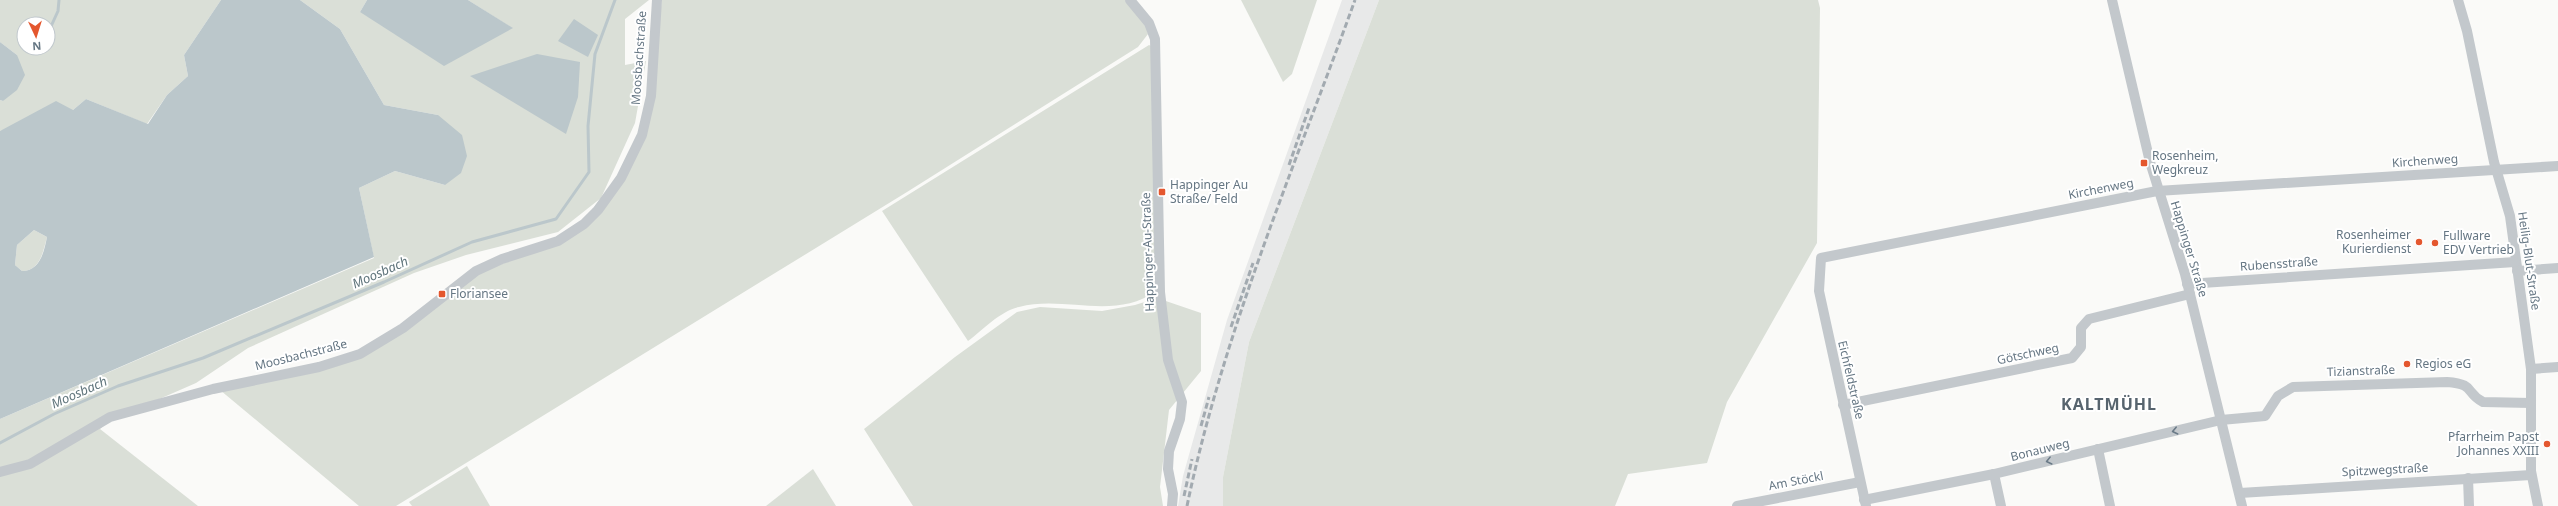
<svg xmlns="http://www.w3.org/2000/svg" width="2558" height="506" viewBox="0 0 2558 506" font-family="'Noto Sans',sans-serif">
<rect width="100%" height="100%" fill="#fafaf8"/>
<polygon fill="#e8e9e9" points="1342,0 1379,0 1249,342 1223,477 1223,506 1178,506 1183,476 1227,320"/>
<g fill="#dadfd7" fill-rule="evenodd">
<path d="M0,0H221L184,55L188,76L167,95L147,124L86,99L73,110L0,131V100L3,101L17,55L0,42ZM24,24H48V48H24Z"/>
<polygon points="300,0 367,0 360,12 512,28 468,0 649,0 625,19 625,65 646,61 635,123 601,198 558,232 466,255 414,273 248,348 196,383 109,421 100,429 198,506 0,506 0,419 374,258 359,188 395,171 445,185 438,115 384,105 340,29"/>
<polygon points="662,0 1125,0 1146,26 1148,34 1138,47 907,192 396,506 359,506 220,390 353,360 477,274 572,236 642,144"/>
<polygon points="1241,0 1317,0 1292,74 1283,82"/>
<polygon points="1379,0 1818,0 1820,8 1817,243 1727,402 1707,463 1628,474 1615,506 1223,506 1223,477 1249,342"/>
<path d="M1149,45L1151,46L1156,291C1115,321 1064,295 1019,307C1000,311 983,330 968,341L882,211Z"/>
<path d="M34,230L47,237C43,252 40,271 22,271L15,265L17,245Z"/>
<polygon points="1157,298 1201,313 1201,371 1169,410 1160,487 1163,506 913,506 864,429 955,357 1017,312 1040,307 1102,311 1135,305"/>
<polygon points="467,466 490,506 412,506 409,502"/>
<polygon points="813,469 836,506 766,506"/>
</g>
<g fill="#bbc7cb" fill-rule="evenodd">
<path d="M221,0H300L340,29L384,105L438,115L462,135L467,156L461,173L445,185L395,171L359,188L374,257L0,419V131L56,101L73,110L86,99L148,124L167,95L188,76L184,55ZM34,230L47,237C44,252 40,271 22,271L15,265L17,245Z"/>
<polygon points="367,0 468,0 513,28 444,66 360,12"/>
<polygon points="574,19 598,35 588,57 558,41"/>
<polygon points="0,42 17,55 25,75 17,90 3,101 0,100"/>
<polygon points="537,54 580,62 578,97 566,134 470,76"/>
</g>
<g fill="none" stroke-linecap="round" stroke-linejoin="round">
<g stroke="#bbc7cb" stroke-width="3">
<polyline points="48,33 58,11 59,0"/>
<polyline points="0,443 54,414 118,386 203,358 384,282 472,242 556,219 589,172 588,126 595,54 615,0"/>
</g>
<g stroke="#c3c8cc" stroke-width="10">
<polyline points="1130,0 1149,23 1155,39 1160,292 1168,360 1182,402 1180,419 1169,451 1168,469 1173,494 1172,506"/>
<polyline points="2112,0 2150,162 2185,274 2242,506"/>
<polyline points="2458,0 2467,31 2494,162 2510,216 2531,369 2531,471 2538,506"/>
<polyline points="2517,271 2558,268"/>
<polyline points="2187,284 2515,262"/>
<polyline points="2531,369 2558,367"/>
<polyline points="1843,405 2072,358 2081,347 2081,328 2089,319 2190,294"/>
<polyline points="2098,449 2110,506"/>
<polyline points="0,472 30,464 110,417 213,389 319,367 360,354 403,328 476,271 502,259 558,241 584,224 598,210 621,178 642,135 651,96 657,0"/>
<polyline points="1994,474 2001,506"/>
<polyline points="2468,478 2469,506"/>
<polyline points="2240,493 2531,475"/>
<path d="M1864,500L1994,474L2221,420L2265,416L2278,396L2293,387L2447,382C2476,384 2465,393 2483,402L2531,403"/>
<polyline points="1737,506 1860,482"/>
<polyline points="1866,506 1819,291 1821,258 2157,191 2558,166"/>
</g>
<g stroke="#a2aab0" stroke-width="3" stroke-dasharray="6 3" stroke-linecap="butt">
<polyline points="1289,165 1309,108"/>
<polyline points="1231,327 1253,263"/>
<polyline points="1201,426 1209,397"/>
<polyline points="1184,496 1192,459"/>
<path d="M1187,506C1223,333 1295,166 1355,0"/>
</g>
</g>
<defs><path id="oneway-chevron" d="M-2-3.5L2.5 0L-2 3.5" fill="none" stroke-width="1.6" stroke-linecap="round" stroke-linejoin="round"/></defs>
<g stroke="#6a7a87">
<use href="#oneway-chevron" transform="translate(2175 431) rotate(167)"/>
<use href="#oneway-chevron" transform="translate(2049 461) rotate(166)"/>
</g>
<g fill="#e4572e" stroke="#fff" stroke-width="1.5">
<rect x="2140" y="159" width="8" height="8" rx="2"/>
<rect x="1158" y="188" width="8" height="8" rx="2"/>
<circle cx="2419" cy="242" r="4"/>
<circle cx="2435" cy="243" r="4"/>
<rect x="438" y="290" width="8" height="8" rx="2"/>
<circle cx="2407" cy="364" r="4"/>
<circle cx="2547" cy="444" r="4"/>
</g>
<g text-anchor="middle" stroke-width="4" stroke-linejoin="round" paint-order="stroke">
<g font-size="12" fill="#657683" stroke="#fff">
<text transform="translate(639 58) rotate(-86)" y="4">Moosbachstraße</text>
<text transform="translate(2425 161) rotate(-4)" y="4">Kirchenweg</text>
<text transform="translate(2101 189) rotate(-11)" y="4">Kirchenweg</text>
<text transform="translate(2189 249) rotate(73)" y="4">Happinger Straße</text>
<text transform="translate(1148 252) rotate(-92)" y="4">Happinger-Au-Straße</text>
<text transform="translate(2529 261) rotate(82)" y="4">Heilig-Blut-Straße</text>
<text transform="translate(2279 264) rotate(-4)" y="4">Rubensstraße</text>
<text transform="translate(2028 354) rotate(-12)" y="4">Götschweg</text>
<text transform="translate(301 355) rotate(-14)" y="4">Moosbachstraße</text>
<text transform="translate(2361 371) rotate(-2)" y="4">Tizianstraße</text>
<text transform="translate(1851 380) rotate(77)" y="4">Eichfeldstraße</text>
<text transform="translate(2040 450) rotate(-14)" y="4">Bonauweg</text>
<text transform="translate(2385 470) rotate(-3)" y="4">Spitzwegstraße</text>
<text transform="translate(1796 481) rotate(-11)" y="4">Am Stöckl</text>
</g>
<g font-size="12" fill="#657683" stroke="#fff" text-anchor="start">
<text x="2152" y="160">Rosenheim,<tspan x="2152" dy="14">Wegkreuz</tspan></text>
<text x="1170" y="189">Happinger Au<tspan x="1170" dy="14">Straße/ Feld</tspan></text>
<text x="2411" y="239" text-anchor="end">Rosenheimer<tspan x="2411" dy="14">Kurierdienst</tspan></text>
<text x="2443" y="240">Fullware<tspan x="2443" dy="14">EDV Vertrieb</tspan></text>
<text x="450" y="298">Floriansee</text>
<text x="2415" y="368">Regios eG</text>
<text x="2539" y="441" text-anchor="end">Pfarrheim Papst<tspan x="2539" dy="14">Johannes XXIII</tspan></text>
</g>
<g font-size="13" font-style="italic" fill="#60757c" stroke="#fff">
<text transform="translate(380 272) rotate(-24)" y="5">Moosbach</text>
<text transform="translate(79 392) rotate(-24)" y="5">Moosbach</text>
</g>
<g font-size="16" font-weight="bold" letter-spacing="1" fill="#57646e" stroke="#fff">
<text x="2109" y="410">KALTMÜHL</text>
</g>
</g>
<g transform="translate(36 36) rotate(176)"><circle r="19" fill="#ffffff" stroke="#c1c8cd"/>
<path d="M0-3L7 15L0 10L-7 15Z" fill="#e4572e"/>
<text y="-6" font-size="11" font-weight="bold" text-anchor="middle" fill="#657683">N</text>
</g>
</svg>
